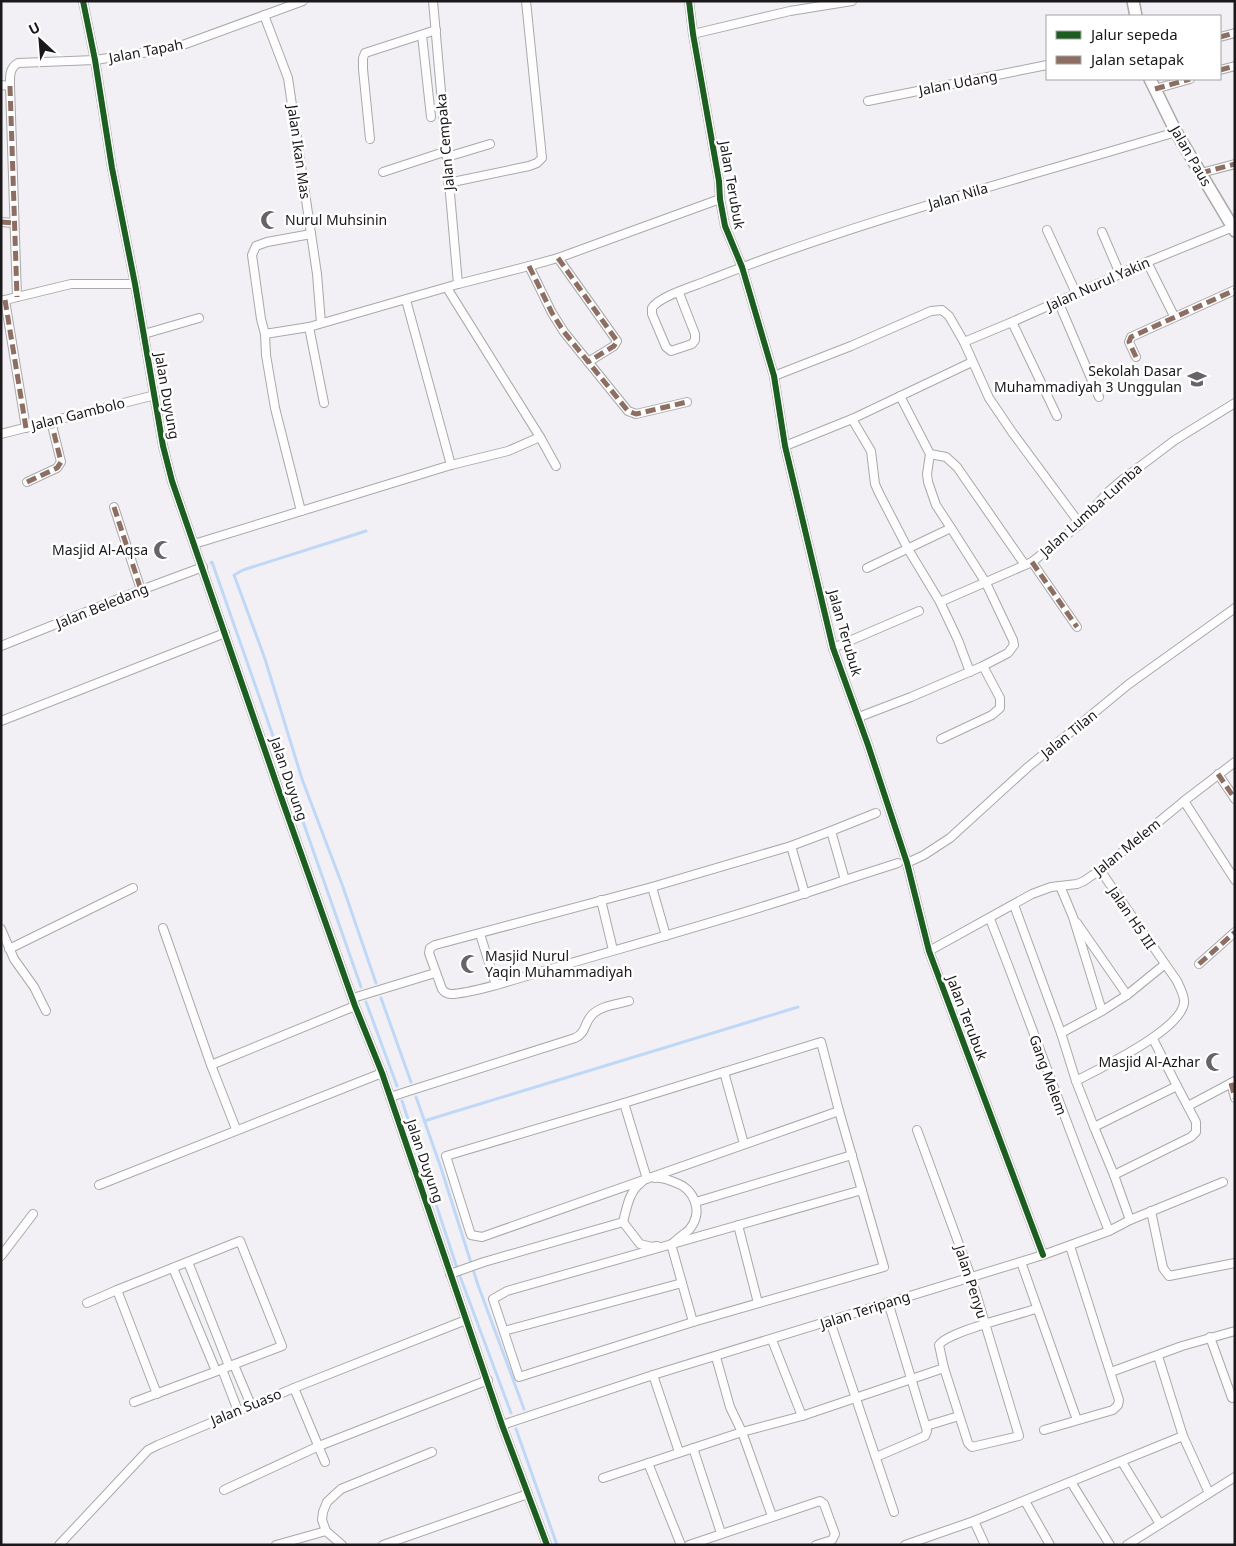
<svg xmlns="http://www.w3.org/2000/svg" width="1236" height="1546" viewBox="0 0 1236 1546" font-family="'Noto Sans',sans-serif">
<rect width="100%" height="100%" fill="#f2f0f4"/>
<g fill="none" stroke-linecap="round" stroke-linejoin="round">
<g stroke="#c0d8f7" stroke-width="3">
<polyline points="366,531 243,570 234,575 265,659 302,779 343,887 376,983"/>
<polyline points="211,563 212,562 361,987"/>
<polyline points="381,998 411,1082"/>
<polyline points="366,1002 397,1086"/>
<polyline points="416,1097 441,1168 478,1285 524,1409"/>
<polyline points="402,1101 458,1271 511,1413"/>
<polyline points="424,1121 798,1007"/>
<polyline points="516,1429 557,1545"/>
</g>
<g stroke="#a9a8aa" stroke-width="10">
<g id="minor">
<polyline points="83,1 95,60 112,168 135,284 163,446 172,481 281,797 355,1006 382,1073 502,1425 547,1545"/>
<polyline points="433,1 458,284"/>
<polyline points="689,1 693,34 719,181 720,199 725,226 742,267 774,376 785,446 833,648 868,745 907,863 929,951 1043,1255"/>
<polyline points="264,15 288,78 317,274 321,323"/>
<polyline points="693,34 790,11 852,1"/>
<polyline points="422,35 431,117"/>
<polyline points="1220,37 1235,33"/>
<polyline points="1220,70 1235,66"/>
<path d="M1,85L10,86C10,77 9,68 18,63L95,60L149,52L180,46L303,1"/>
<polyline points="10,86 17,297"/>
<polyline points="1155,89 1190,79"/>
<polyline points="868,101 1047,65"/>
<polyline points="370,139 363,69 363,58 365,53 436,30"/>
<polyline points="447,157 490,144"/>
<polyline points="383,172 447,151"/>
<polyline points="1201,173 1235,164"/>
<polyline points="448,183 529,166 537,163 542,158 526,1"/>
<polyline points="1,222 14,223"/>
<polyline points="1047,230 1076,293"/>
<polyline points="1102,232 1120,274"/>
<polyline points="311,234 267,242 256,246 252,255 261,319 265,334 309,327 458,284 529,266 558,258 720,199"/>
<polyline points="558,258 617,341 614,346 588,362"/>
<polyline points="1147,262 1174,316"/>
<polyline points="529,266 552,313 564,332 628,411 636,414 687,402"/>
<polyline points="447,288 540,437"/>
<path d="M679,293L695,334V340L692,344L671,351L666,347L652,314V308C659,296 695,286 709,280C861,220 1020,179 1176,132"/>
<polyline points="5,300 26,428"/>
<polyline points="406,300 451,465"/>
<polyline points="1,301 71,284 135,284"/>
<polyline points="1058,301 1099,397"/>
<polyline points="1012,322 1057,416"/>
<polyline points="309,327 324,403"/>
<polyline points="144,334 199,318"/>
<polyline points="265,334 266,355 275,408 301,511"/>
<polyline points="964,342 1012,322 1147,262 1233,227"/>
<polyline points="1136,357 1129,342 1131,337 1235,290"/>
<polyline points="774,376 851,346 931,311 942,310 949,316 964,342 989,398 1012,432 1080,524"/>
<polyline points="900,396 930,454 927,474 928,482 936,505 951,528"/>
<polyline points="852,419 871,451 875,484 879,493 908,549 940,602 958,640 970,672"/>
<polyline points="1,434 155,395"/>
<polyline points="785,446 852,419 972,362"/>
<polyline points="930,454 946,457 957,467 1025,565"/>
<polyline points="27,482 57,468 61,462 51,421"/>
<polyline points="114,507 141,590"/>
<polyline points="194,544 451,465 508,451 540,437 556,466"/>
<polyline points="1032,562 1077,627"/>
<polyline points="940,602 1032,562 1080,524 1108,492 1122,480 1175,440 1235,403"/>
<polyline points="1,646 141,590 203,567"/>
<polyline points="833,648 919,611"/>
<polyline points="859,717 911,697 983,666 1008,653 1014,645 1013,640 986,583 951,528 867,568"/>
<polyline points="1,721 225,633"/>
<polyline points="941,739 992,715 1000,708 1000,698 983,666"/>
<polyline points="1218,774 1235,799"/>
<polyline points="1184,801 1235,880"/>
<polyline points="876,813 831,831 845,880 898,863"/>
<path d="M831,831L791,846L652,887L435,945L430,948L429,953L442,989C444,992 447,994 451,994C464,994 488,987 500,984C615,949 732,919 845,880"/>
<polyline points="791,846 805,894"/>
<polyline points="907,863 924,855 950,838 1028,767 1129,684 1235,608"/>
<polyline points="1060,886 1073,917 1102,1011"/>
<polyline points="652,887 666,936"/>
<polyline points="601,900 613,950"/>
<polyline points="1014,905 1061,1033 1076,1081 1094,1127 1177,1086 1196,1122 1196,1132 1191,1137 1114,1175 1130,1220"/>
<path d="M990,919C1031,1022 1067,1127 1109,1231"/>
<polyline points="1077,923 1127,995"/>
<polyline points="163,928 211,1065"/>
<polyline points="1,929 14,959 34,987 46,1011"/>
<polyline points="480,934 496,985"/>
<polyline points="9,949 133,888"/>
<polyline points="929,951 1032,894 1051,887 1077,884 1084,881 1100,870 1184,801 1235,762"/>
<polyline points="1199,964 1235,932"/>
<polyline points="353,998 435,973"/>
<polyline points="1061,1033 1102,1011 1127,995 1164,965"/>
<polyline points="1153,1039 1177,1086"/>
<polyline points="724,1072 744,1144"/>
<path d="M1076,1081C1100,1068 1180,1031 1184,1003C1185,996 1180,988 1177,981L1100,870"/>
<polyline points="1231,1083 1235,1098"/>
<path d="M390,1097L575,1038C586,1033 584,1024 591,1016C599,1006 618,1004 629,1001"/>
<polyline points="624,1103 821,1042 839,1111 884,1267 693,1322"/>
<polyline points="1188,1106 1235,1081"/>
<polyline points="1094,1127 1114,1175"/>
<polyline points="236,1129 211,1065 355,1006"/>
<path d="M917,1130L971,1277L1019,1436L972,1447L968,1443L944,1368L939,1345C947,1332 1014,1316 1032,1310"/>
<path d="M655,1178C662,1177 668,1180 674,1182C695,1189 704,1212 689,1230C684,1234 678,1238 673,1243"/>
<polyline points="647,1179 624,1103 446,1156 471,1235 482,1237 839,1111"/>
<polyline points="99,1185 382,1073"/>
<polyline points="696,1202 852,1155"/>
<polyline points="1151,1211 1163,1268 1169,1276 1235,1263"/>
<polyline points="623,1222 640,1244 652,1247 657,1246"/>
<polyline points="738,1225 758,1303"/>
<polyline points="671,1244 693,1322 519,1377 493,1299 507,1291 862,1190"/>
<polyline points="1,1256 33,1214"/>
<polyline points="188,1262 229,1366"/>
<polyline points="1021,1262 1077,1420"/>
<polyline points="173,1268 216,1371"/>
<path d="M450,1274L484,1262L623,1222C627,1207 629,1191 642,1182"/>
<polyline points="117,1290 240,1241 282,1346 222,1369 238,1411"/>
<polyline points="87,1303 117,1290 157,1394"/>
<polyline points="830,1321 894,1512"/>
<polyline points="504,1331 682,1283"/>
<polyline points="1210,1337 1232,1398 1235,1396"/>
<polyline points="772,1340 802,1416"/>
<polyline points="1158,1356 1183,1436 1209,1493"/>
<polyline points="716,1357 730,1407 742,1432 772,1516"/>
<polyline points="234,1365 251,1405"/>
<polyline points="1111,1372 1182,1346 1235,1331"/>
<polyline points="653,1375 679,1452"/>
<polyline points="294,1388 325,1462"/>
<polyline points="134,1402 220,1370"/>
<polyline points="502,1425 653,1375 1043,1255 1109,1231 1130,1220 1223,1182"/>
<polyline points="926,1426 959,1416"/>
<polyline points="1044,1430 1113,1410 1118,1405 1119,1400 1070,1246"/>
<polyline points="693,1448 721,1533"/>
<polyline points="876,1457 925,1436 927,1431 888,1302"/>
<polyline points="1122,1462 1160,1524"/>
<polyline points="648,1463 681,1545"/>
<polyline points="603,1478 742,1432 802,1416 944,1368"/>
<polyline points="1071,1482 1110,1545"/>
<polyline points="224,1490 319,1446 488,1380"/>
<polyline points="1025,1501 1050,1545"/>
<polyline points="974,1521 985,1545"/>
<polyline points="326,1531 322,1520 323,1512 327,1502 341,1489 432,1452"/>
<polyline points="59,1545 148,1450 158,1445 294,1388 466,1320"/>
<polyline points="276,1545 326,1531 342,1545"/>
<polyline points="383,1545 528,1494"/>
<polyline points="689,1545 820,1501 824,1504 835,1534 832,1540 816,1545"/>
<polyline points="905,1545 974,1521 1183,1436"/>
<polyline points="1127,1545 1235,1477"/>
</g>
</g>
<g stroke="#a9a8aa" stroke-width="14">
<g id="secondary">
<polyline points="1133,1 1136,16"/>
<polyline points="1150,79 1176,132 1235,231"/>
</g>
</g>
<use href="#minor" stroke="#fdfdfd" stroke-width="8"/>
<use href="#secondary" stroke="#fdfdfd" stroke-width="11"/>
<g stroke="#8d6e63" stroke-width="5" stroke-dasharray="10 5" stroke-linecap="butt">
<polyline points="1220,37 1235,33"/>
<polyline points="1220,70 1235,66"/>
<polyline points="10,86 17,297"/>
<polyline points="1155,89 1190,79"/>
<polyline points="1201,173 1235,164"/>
<polyline points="1,222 14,223"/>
<polyline points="558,258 617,341 614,346 588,362"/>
<polyline points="529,266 552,313 564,332 628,411 636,414 687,402"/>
<polyline points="5,300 26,428"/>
<polyline points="1136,357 1129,342 1131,337 1235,290"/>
<polyline points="27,482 57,468 61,462 51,421"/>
<polyline points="114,507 141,590"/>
<polyline points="1032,562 1077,627"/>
<polyline points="1218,774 1235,799"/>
<polyline points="1199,964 1235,932"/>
<polyline points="1231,1083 1235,1098"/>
</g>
<g stroke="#fff" stroke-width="9">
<g id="cycleway">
<polyline points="83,1 95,60 112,168 135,284 163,446 172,481 281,797 355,1006 382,1073 502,1425 547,1545"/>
<polyline points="689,1 693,34 719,181 720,199 725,226 742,267 774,376 785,446 833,648 868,745 907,863 929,951 1043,1255"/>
</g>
</g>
<use href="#cycleway" stroke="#1b5e20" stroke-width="6"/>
</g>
<defs>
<g id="mosque-bare" transform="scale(1.5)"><path d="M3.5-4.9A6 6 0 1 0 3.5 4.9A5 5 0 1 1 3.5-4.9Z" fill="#666466" stroke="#fff" stroke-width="2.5" paint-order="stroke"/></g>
<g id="school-bare" transform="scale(1.5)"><path d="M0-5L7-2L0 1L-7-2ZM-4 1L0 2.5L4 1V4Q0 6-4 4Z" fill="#666466" stroke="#fff" stroke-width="2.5" paint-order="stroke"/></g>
</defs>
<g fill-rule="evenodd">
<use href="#mosque-bare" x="270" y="220"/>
<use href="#school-bare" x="1197" y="379"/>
<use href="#mosque-bare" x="163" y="550"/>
<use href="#mosque-bare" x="470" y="964"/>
<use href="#mosque-bare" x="1215" y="1062"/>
</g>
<g text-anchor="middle" stroke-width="5" stroke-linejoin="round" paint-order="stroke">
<g font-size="14" fill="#1a181a" stroke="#fff">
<text transform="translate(146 51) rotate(-11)" y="5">Jalan Tapah</text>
<text transform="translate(958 83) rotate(-11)" y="5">Jalan Udang</text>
<text transform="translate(445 142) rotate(-95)" y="5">Jalan Cempaka</text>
<text transform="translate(299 152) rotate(82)" y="5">Jalan Ikan Mas</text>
<text transform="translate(1191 156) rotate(60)" y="5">Jalan Paus</text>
<text transform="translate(732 185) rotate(80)" y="5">Jalan Terubuk</text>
<text transform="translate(958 196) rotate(-16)" y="5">Jalan Nila</text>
<text transform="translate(1098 284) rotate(-24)" y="5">Jalan Nurul Yakin</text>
<text transform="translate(167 396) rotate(80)" y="5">Jalan Duyung</text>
<text transform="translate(78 414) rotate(-14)" y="5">Jalan Gambolo</text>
<text transform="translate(1091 510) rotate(-42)" y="5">Jalan Lumba-Lumba</text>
<text transform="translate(102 606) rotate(-22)" y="5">Jalan Beledang</text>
<text transform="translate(845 633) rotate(74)" y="5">Jalan Terubuk</text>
<text transform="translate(1069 734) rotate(-39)" y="5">Jalan Tilan</text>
<text transform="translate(289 779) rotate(71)" y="5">Jalan Duyung</text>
<text transform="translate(1127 847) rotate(-39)" y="5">Jalan Melem</text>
<text transform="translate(1132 918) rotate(56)" y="5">Jalan H5 III</text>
<text transform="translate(967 1018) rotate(69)" y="5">Jalan Terubuk</text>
<text transform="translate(1048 1075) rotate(70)" y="5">Gang Melem</text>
<text transform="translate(425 1161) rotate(71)" y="5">Jalan Duyung</text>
<text transform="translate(971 1282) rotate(72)" y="5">Jalan Penyu</text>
<text transform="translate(865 1310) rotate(-18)" y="5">Jalan Teripang</text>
<text transform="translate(246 1407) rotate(-22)" y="5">Jalan Suaso</text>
</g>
<g font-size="14" fill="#1a181a" stroke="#fff" text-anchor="end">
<text x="285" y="225" text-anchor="start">Nurul Muhsinin</text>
<text x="1182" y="376">Sekolah Dasar<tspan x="1182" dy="16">Muhammadiyah 3 Unggulan</tspan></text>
<text x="148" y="555">Masjid Al-Aqsa</text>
<text x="485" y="961" text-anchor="start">Masjid Nurul<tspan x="485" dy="16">Yaqin Muhammadiyah</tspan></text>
<text x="1200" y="1067">Masjid Al-Azhar</text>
</g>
</g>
<rect width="1236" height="1546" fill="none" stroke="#1a181a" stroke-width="5"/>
<rect x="1046" y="15" width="175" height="65" fill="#ffffff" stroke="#a3a3a3"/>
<rect x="1056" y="31" width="25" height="8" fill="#1b5e20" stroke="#a3a3a3"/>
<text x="1091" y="40" font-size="15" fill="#1a181a">Jalur sepeda</text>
<rect x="1056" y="56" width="25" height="8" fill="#8d6e63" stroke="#a3a3a3"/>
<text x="1091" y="65" font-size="15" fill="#1a181a">Jalan setapak</text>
<g transform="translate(40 40) rotate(334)" stroke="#ffffff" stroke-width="4" paint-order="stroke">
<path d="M0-4L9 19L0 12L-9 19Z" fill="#1a181a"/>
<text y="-8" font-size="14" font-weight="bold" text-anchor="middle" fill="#1a181a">U</text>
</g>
</svg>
